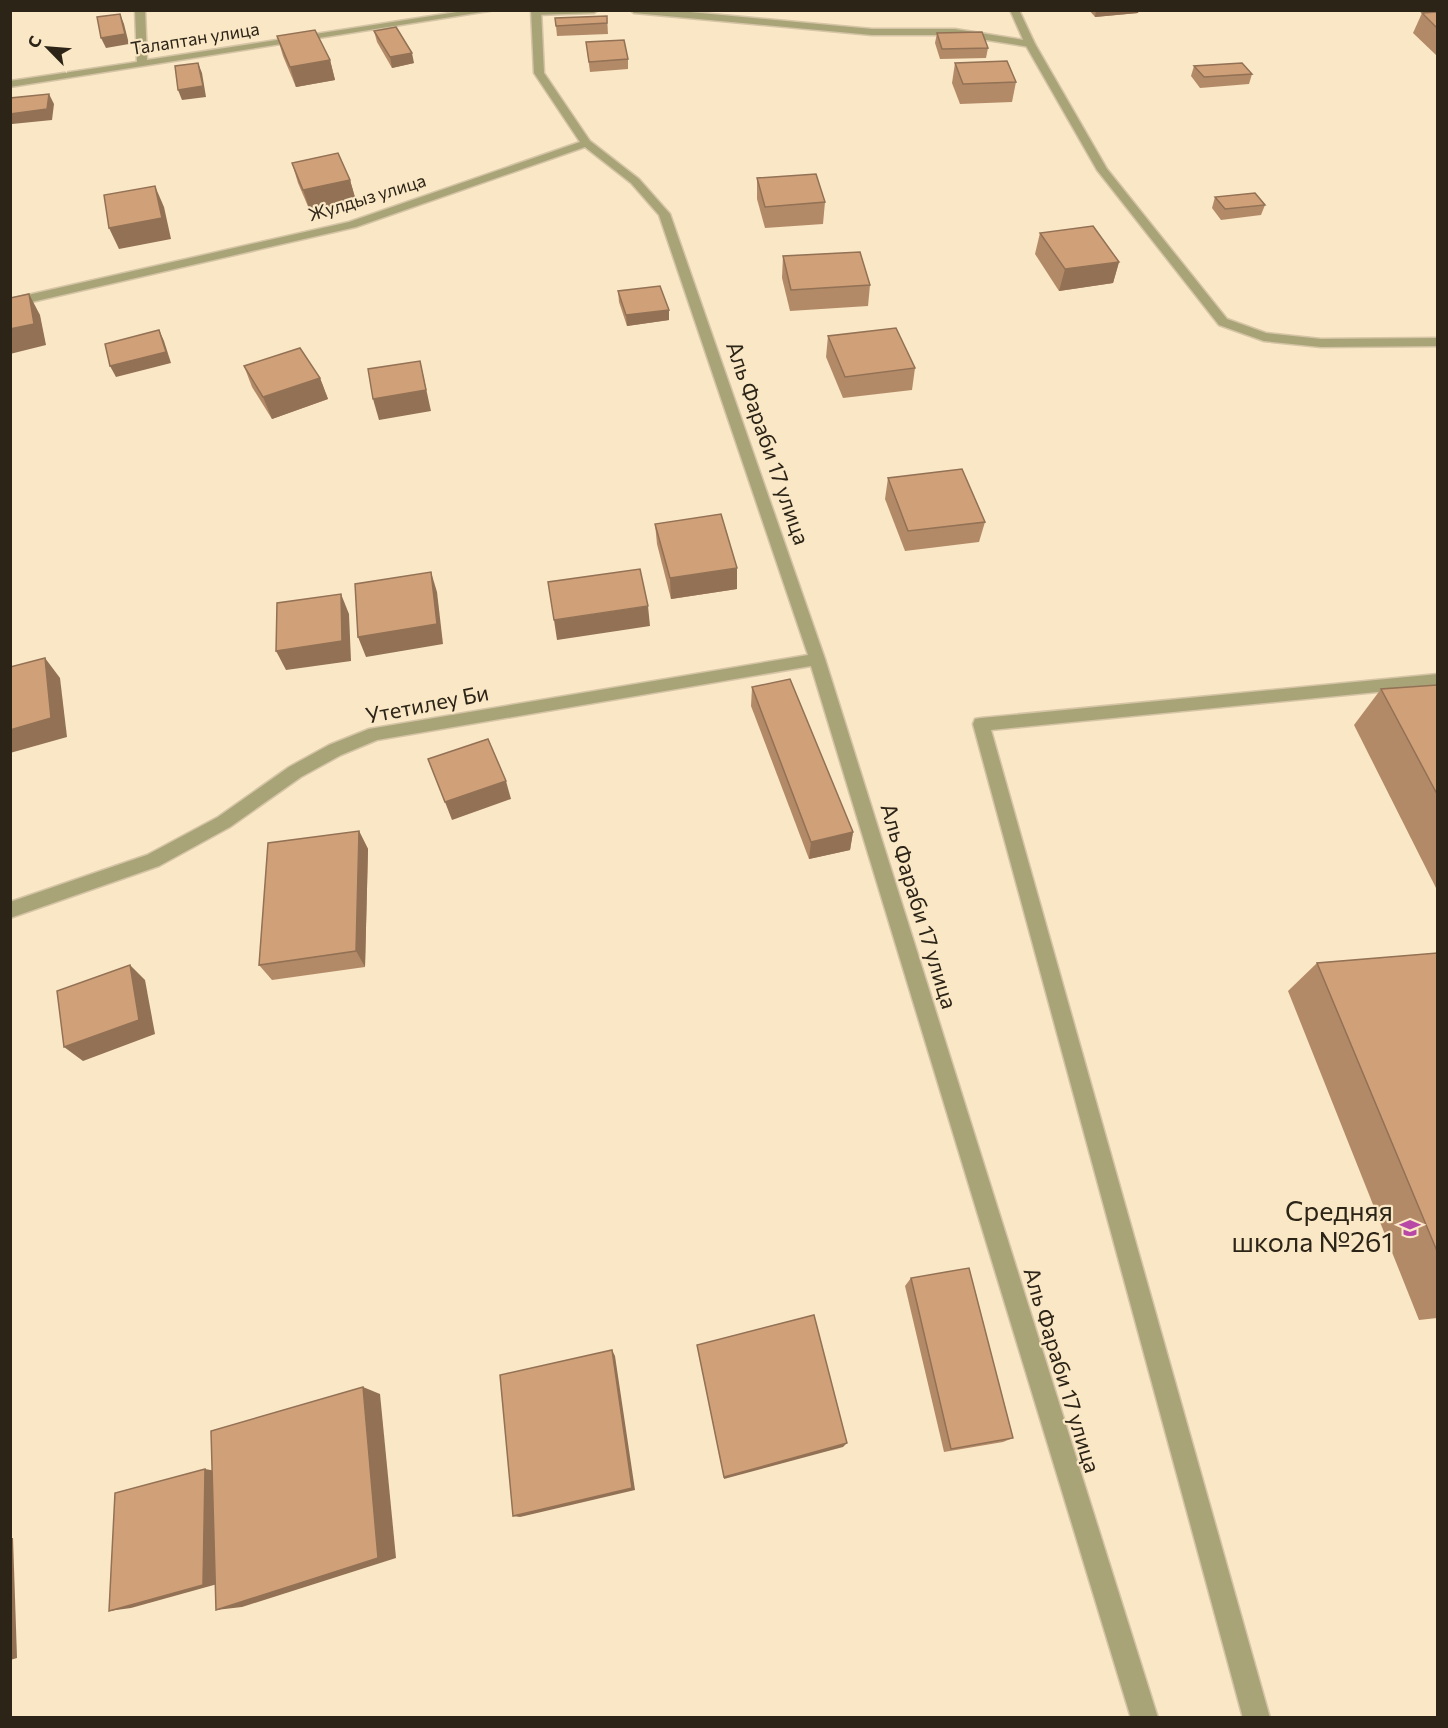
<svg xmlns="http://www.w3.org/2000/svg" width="1448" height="1728" viewBox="0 0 1448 1728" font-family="Commissioner,sans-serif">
<rect width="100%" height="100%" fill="#fae7c5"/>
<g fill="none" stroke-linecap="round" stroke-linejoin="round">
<g stroke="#d5c4a6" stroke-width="3">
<g id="lane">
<polygon points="531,10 598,10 594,13 535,15 532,14"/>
<polygon points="630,10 669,10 872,29 955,29 1030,41 1035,44 1030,47 955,35 872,35 634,13"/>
<polygon points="1438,674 1438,686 991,730 1270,1718 1243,1718 973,724 975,719 981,718"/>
</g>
</g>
<g stroke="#d5c4a6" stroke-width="3">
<g id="street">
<polygon points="135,10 145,10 147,60 470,10 495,10 10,87 10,81 137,62"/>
<polygon points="531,10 541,10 544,73 590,141 639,179 670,214 825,659 1158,1718 1131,1718 811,666 377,740 341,755 301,777 230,827 159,866 10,918 10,902 147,855 218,817 289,767 329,745 369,729 808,655 659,215 631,183 585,147 356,227 10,307 10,299 349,222 580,142 534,73"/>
<polygon points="1010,10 1019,10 1035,44 1107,169 1227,319 1266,333 1321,339 1438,338 1438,346 1321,347 1264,341 1219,325 1097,170 1025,44"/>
</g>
</g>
<use href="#lane" fill="#a8a477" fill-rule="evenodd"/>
<use href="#street" fill="#a8a477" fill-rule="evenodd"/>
</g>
<g fill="#b38a68">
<polygon points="1089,10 1139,10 1138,13 1095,17"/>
<polygon points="1437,12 1437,55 1436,55 1413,33 1422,13"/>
<polygon points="607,16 608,34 557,36 556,26"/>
<polygon points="374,31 414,63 392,68 377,42"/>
<polygon points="937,33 988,48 986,58 940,59 935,43"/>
<polygon points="277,36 330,60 335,80 296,87 283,56"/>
<polygon points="586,42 628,59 628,69 590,72"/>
<polygon points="955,63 1016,82 1012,102 960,104 952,83"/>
<polygon points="1194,66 1252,74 1249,84 1200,88 1191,76"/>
<polygon points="292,163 350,180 356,201 310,211 298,183"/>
<polygon points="757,178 825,202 823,224 765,228 757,199"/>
<polygon points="1215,197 1265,205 1261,215 1221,220 1212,208"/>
<polygon points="1040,233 1119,262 1113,283 1059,291 1035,254"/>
<polygon points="783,256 870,285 868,306 790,311 782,278"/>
<polygon points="618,291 669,310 669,320 627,326 619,302"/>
<polygon points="828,336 915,368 912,390 843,398 826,357"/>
<polygon points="244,366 320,378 328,399 272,419 252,387"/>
<polygon points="888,478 985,522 979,542 905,551 885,499"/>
<polygon points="655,524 737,589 671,599 657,544"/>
<polygon points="1437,685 1437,890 1354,725 1381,689"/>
<polygon points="752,687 853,832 850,850 809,859 751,706"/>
<polygon points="359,831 368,849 365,967 272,980 259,965"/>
<polygon points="1437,953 1437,1318 1419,1320 1288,991 1317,963"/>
<polygon points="911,1278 1013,1438 1003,1442 944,1452 905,1286"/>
</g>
<g fill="#927155">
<polygon points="1096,10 1139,10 1138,13 1095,17"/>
<polygon points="120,14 124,24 129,44 106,48 101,38"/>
<polygon points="412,53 414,63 392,68 390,57"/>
<polygon points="330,60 335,80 296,87 290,67"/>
<polygon points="198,63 202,73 206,97 182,100 178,90"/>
<polygon points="49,94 54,104 52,120 12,124 10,121 10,114"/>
<polygon points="350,180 356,201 310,211 303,190"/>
<polygon points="155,186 164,207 171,239 119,249 109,228"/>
<polygon points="1119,262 1113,283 1059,291 1065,269"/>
<polygon points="29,294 40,315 46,345 10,354 10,329"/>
<polygon points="669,310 669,320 627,326 626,315"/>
<polygon points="159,330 164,341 171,363 116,377 110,366"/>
<polygon points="420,361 431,411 379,420 373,399"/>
<polygon points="320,378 328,399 272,419 263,397"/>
<polygon points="737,568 737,589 671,599 670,578"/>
<polygon points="431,572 437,592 443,644 366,657 358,637"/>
<polygon points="341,594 349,614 351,661 286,670 276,651"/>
<polygon points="648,606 650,626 557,640 554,620"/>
<polygon points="45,658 60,678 67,737 10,753 10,730"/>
<polygon points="506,781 511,799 452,820 445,802"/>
<polygon points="359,831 368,849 365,967 356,951"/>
<polygon points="853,832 850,850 809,859 811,842"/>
<polygon points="130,965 145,980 155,1034 83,1061 64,1047"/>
<polygon points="612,1350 615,1356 635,1490 520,1517 513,1516"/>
<polygon points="363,1387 380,1394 396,1558 242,1607 216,1610"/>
<polygon points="847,1443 843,1447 724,1479 724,1477"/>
<polygon points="205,1469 222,1472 221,1583 131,1608 109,1611"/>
<polygon points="10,1538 13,1538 17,1658 10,1660"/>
</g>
<g fill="#d0a179" stroke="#927155" stroke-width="1.5">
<polygon points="1437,12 1437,28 1422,13"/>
<polygon points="120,14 125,34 101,38 97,17"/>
<polygon points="607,16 607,23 556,26 555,18"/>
<polygon points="396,27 412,53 390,57 374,31"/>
<polygon points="315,30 330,60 290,67 277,36"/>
<polygon points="982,32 988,48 942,49 937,33"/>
<polygon points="624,40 628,59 589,62 586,42"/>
<polygon points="1007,61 1016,82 963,84 955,63"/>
<polygon points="198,63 203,86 178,90 175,66"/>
<polygon points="1242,63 1252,74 1204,77 1194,66"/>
<polygon points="49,94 47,109 10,114 10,98"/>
<polygon points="338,153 350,180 303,190 292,163"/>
<polygon points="816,174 825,202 765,207 757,178"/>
<polygon points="155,186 162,218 109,228 104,195"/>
<polygon points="1255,193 1265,205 1225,209 1215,197"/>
<polygon points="1093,226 1119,262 1065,269 1040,233"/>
<polygon points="860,252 870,285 791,290 783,256"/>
<polygon points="660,286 669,310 626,315 618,291"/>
<polygon points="29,294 34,324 10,329 10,298"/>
<polygon points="896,328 915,368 845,377 828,336"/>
<polygon points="159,330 166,352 110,366 105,344"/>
<polygon points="300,348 320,378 263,397 244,366"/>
<polygon points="420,361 426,390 373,399 368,369"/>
<polygon points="962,469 985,522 908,531 888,478"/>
<polygon points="721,514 737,568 670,578 655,524"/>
<polygon points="640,569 648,606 554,620 548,582"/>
<polygon points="431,572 437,624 358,637 355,584"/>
<polygon points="341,594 342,641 276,651 277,603"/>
<polygon points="45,658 51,718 10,730 10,667"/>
<polygon points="790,679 853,832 811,842 752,687"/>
<polygon points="1437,685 1437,794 1381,689"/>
<polygon points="488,739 506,781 445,802 428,759"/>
<polygon points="359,831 356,951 259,965 268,843"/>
<polygon points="1437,953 1437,1251 1317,963"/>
<polygon points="130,965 139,1020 64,1047 57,991"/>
<polygon points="969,1268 1013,1438 951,1449 911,1278"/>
<polygon points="814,1315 847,1443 724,1477 697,1345"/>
<polygon points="612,1350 632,1488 513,1516 500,1375"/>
<polygon points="363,1387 378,1558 216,1610 211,1431"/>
<polygon points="205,1469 203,1585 109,1611 115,1493"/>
</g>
<defs>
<g id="school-bare" transform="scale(1.62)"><path d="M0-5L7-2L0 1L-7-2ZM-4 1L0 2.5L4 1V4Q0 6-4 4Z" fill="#b848a5" stroke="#fae7c5" stroke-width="2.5" paint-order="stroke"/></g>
</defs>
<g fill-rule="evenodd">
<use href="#school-bare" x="1410" y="1228"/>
</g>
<g text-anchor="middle" stroke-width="4.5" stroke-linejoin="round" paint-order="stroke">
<g font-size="18" fill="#2b2417" stroke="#fae7c5">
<text transform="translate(195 39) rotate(-9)" y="6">Талаптан улица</text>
<text transform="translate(367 198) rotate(-17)" y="6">Жулдыз улица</text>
</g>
<g font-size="22" fill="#2b2417" stroke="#fae7c5">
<text transform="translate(768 443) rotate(71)" y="8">Аль Фараби 17 улица</text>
<text transform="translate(427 704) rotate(-11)" y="8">Утетилеу Би</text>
<text transform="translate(919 906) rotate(73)" y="8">Аль Фараби 17 улица</text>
<text transform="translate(1062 1370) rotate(73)" y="8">Аль Фараби 17 улица</text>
</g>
<g font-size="27" fill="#2b2417" stroke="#fae7c5" text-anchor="end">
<text x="1393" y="1221">Средняя<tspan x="1393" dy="31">школа №261</tspan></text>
</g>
</g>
<rect width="1448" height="1728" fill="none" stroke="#2b2417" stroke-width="24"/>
<g transform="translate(48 48) rotate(295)" stroke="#fae7c5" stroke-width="4.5" paint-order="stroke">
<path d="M0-4.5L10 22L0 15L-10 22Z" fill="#2b2417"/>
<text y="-9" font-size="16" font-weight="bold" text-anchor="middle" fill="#2b2417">С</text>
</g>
</svg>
